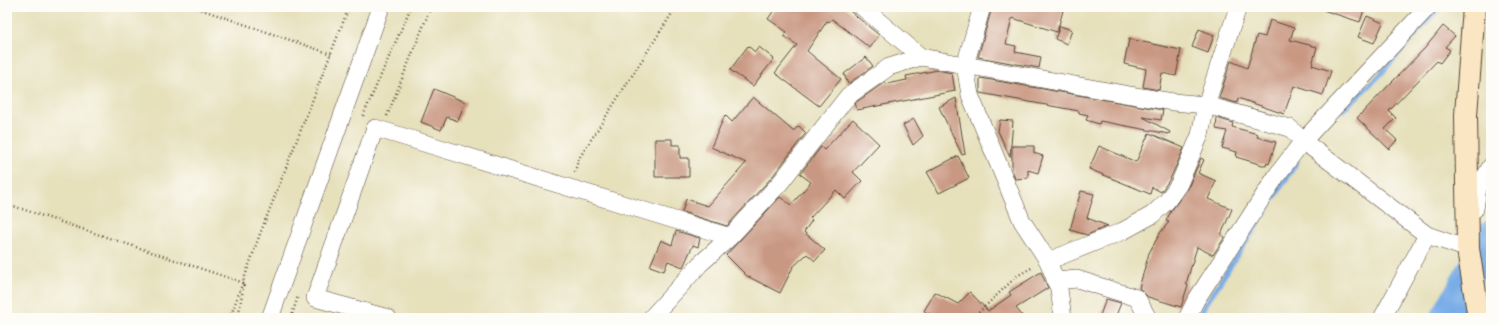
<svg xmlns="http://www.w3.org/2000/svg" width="1498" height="325" viewBox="0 0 1498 325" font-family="Delius,sans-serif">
<rect width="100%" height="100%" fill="#fdfcf7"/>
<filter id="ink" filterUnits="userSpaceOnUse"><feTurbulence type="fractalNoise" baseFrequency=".025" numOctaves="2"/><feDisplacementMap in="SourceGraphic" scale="8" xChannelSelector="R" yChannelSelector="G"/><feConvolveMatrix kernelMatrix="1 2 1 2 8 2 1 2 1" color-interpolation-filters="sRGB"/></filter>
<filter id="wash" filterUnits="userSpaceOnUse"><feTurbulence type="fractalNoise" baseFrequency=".012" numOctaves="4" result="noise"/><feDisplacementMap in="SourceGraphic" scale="16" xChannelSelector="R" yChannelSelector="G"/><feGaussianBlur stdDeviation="0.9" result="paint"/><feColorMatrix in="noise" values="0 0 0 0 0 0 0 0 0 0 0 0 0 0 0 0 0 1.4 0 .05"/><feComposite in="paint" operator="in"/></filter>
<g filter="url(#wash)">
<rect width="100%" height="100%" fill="#e6e0bb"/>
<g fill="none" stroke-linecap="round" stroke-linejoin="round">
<g stroke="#79ade6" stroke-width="5">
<polyline points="1343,110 1378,77 1439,7"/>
<polyline points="1197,318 1297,162"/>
</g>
<polyline stroke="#79ade6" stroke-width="29" points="1445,318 1491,235"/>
</g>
<g id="blocks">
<g fill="#c99882">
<polygon points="776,7 845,7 879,35 870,48 832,19 829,22 827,21 807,51 841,79 819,106 775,73 797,45 784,36 787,32 768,19"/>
<polygon points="992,7 1064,7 1057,32 1012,18 1006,44 1016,46 1015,52 1041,57 1039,68 978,57"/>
<polygon points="1324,7 1365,7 1360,22 1323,10"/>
<polygon points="1367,16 1383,23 1374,43 1358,37"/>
<polygon points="1270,20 1294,28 1290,40 1317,47 1312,65 1331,71 1323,95 1294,86 1284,114 1238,98 1237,103 1219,98 1231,61 1247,68 1257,35 1265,37"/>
<polygon points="1060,26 1072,30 1067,44 1055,39"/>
<polygon points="1443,26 1455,36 1445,47 1450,50 1440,63 1437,61 1389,111 1396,118 1385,129 1397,140 1389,149 1357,118 1425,48"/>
<polygon points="1199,29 1214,35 1208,53 1192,47"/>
<polygon points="1129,39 1181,50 1176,76 1162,73 1159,90 1143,87 1146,69 1124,64"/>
<polygon points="748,46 755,52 759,47 774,59 753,86 730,70"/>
<polygon points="866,57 873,66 848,84 844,74"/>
<polygon points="938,70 952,73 955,91 857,110 855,103 885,82 886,84 907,80 906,76"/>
<polygon points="980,78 1163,110 1161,120 1143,117 1170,132 1169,134 1100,121 1099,124 1086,120 1088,115 1079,113 1079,111 980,93"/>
<polygon points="434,89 465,102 458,121 447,117 441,130 421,122"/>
<polygon points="753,97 793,131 799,126 806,133 772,177 727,226 682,212 686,199 708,206 746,163 711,147 725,115 732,122"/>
<polygon points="956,98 965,154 962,155 939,107"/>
<polygon points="1217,118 1233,123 1232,127 1258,134 1257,137 1276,142 1269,164 1267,163 1266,166 1236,157 1237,152 1222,148 1227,131 1216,129"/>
<polygon points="853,119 879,144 853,172 862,181 845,199 836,190 810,218 812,220 804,232 825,250 815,261 807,254 793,267 780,293 747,276 726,255 780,197 791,205 811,182 800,174 821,147 824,150"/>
<polygon points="914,119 923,136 913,145 903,125"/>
<polygon points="1000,120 1013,121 1010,157 998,131"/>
<polygon points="1149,133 1184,148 1170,179 1161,192 1152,187 1150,194 1089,169 1099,146 1136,162"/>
<polygon points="655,139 672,139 672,145 680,145 680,158 689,158 689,177 655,177"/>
<polygon points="1012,146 1034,146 1034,153 1043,156 1038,173 1028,170 1028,178 1015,179 1012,169"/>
<polygon points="958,156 969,178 939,193 927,172"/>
<polygon points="1201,158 1204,160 1198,173 1216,181 1208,199 1232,209 1221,235 1225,237 1213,255 1197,247 1186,284 1188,285 1181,307 1148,297 1139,288 1149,253 1160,233 1169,222 1166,221 1171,211 1188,188"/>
<polygon points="1081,191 1094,194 1087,218 1108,226 1087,235 1070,230"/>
<polygon points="676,231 700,238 698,247 693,245 683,267 668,261 664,271 650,266 661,240 672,245"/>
<polygon points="1041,272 1048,288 1016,308 1024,318 937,318 924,311 935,292 958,304 970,292 988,311 1011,295 1009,292"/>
<polygon points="1106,299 1121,303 1115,318 1099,318"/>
</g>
</g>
</g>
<g filter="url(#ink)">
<use href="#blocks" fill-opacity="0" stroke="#554536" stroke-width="1"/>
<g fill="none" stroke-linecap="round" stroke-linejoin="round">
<g stroke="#554536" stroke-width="18">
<g id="street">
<polyline points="862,7 921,57"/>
<polyline points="982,7 965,65 970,95 1022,221 1048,261 1059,289 1063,318"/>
<polyline points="1475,209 1478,188 1491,166"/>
<polyline points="1048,261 1123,231 1152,215 1167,201 1179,184 1200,135 1206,105 1238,7"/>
<polyline points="1055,281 1077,279 1137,298 1148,318"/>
<polyline points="270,318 381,7"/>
<polyline points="388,318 315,298 375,128 730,237"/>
<polyline points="651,318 700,264 730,237 780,183 848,96 889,67 921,57 1124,94 1173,102 1206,105 1290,128 1303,141 1427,235 1468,249 1470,237"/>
<polyline points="1187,318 1196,300 1277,175 1303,141 1428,7"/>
<polyline points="1382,318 1427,235"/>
</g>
</g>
<g stroke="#554536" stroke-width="24">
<polyline id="secondary" points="1474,7 1466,115 1468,249 1479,318"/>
</g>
<g stroke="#554536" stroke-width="2.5" stroke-dasharray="1 3" stroke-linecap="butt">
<polyline points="194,7 331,54"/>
<polyline points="363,116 411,7"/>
<polyline points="387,116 431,7"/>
<polyline points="575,172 578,160 676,7"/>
<polyline points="7,204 244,283 238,318"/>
<polyline points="230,318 260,234 349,7"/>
<polyline points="291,318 298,296"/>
<polyline points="973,318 1017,276 1033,267"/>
</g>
<use href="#street" stroke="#fff" stroke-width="17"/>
<use href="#secondary" stroke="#fbe6c4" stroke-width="22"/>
</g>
</g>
<rect width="1498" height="325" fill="none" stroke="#fdfcf7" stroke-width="24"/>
</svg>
